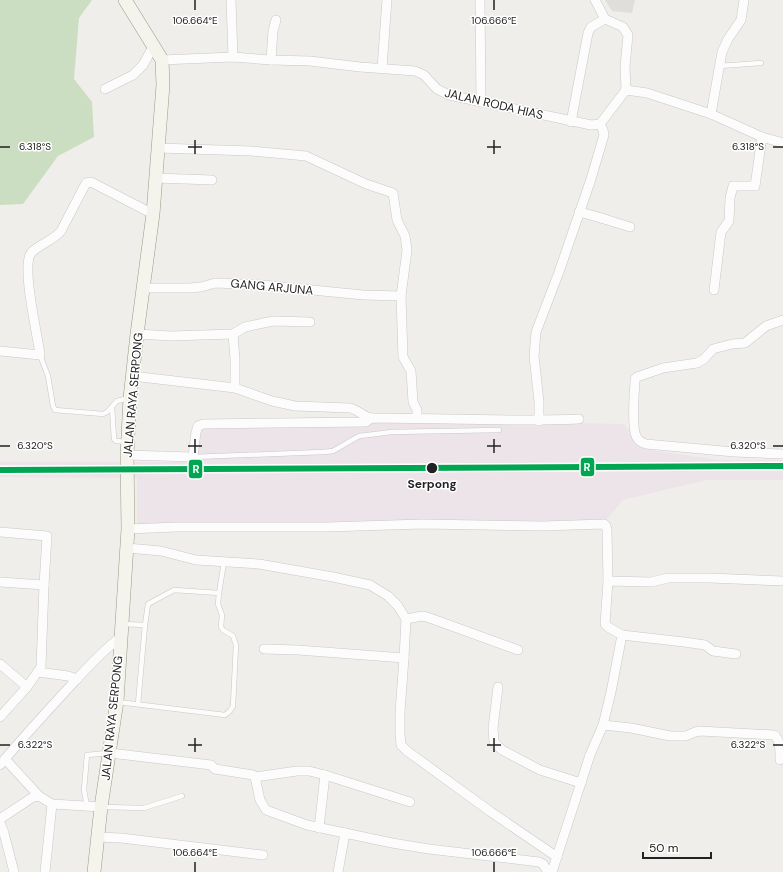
<svg xmlns="http://www.w3.org/2000/svg" width="783" height="872" viewBox="0 0 783 872" font-family="'DM Sans',sans-serif">
<rect width="100%" height="100%" fill="#f0eeeb"/>
<polygon fill="#dfdedc" points="605,0 635,0 632,13 612,11"/>
<polygon fill="#ede4e9" points="411,419 624,424 633,437 644,449 719,460 783,460 783,480 706,480 623,500 604,523 137,528 137,478 0,477 0,462 194,462 194,423"/>
<polygon fill="#cbdec1" points="0,0 92,0 79,18 74,79 92,102 94,137 58,156 23,204 0,205"/>
<g fill="none" stroke-linecap="round" stroke-linejoin="round">
<g stroke="#c9c8c7" stroke-width="5.5">
<g id="lane">
<polyline points="719,66 761,63"/>
<polyline points="40,355 48,376 53,406 55,410 103,414 107,412 117,401 129,398"/>
<polyline points="112,407 114,439 116,441 127,442"/>
<polyline points="193,457 323,452 333,451 359,436 376,434 391,432 499,430"/>
<polyline points="219,593 224,562"/>
<polyline points="122,624 145,625"/>
<polyline points="118,702 225,715 230,711 233,706 236,645 233,636 223,630 221,627 222,615 218,604 219,593 174,590 148,604 145,625 138,704"/>
<polyline points="87,806 84,790 87,755 108,753"/>
<polyline points="103,807 144,808 182,796"/>
</g>
</g>
<g stroke="#c9c8c7" stroke-width="10">
<g id="street">
<polyline points="231,0 233,57"/>
<polyline points="480,0 481,102"/>
<polyline points="595,0 605,19 623,27 628,35 625,66 626,90"/>
<polyline points="162,60 233,57 271,60 310,61 360,67 415,71 424,75 437,89 449,95 591,125 600,124 626,90"/>
<polyline points="271,60 273,31 276,20"/>
<polyline points="382,68 387,0"/>
<polyline points="105,89 133,75 143,65 154,45"/>
<polyline points="626,90 647,93 711,114 762,137 783,143"/>
<polyline points="711,114 722,52 728,39 741,20 744,0"/>
<polyline points="571,122 588,33 591,27 605,19"/>
<polyline points="158,148 251,151 306,156 366,184 393,193 397,220 405,236 407,250 401,296 403,357 411,371 413,402 417,410 417,418"/>
<polyline points="156,178 212,180"/>
<path d="M579,212C597,216 613,222 630,227"/>
<polyline points="143,288 190,288 201,287 215,283 262,285 363,295 401,296"/>
<polyline points="714,290 721,232 729,221 730,198 733,186 755,186 762,137"/>
<path d="M783,320L766,326L745,343L732,344L713,349L704,359L697,363L663,368L637,377L635,379V382C634,393 632,427 636,436C638,440 642,443 646,444L734,452L783,454"/>
<polyline points="137,334 171,336 233,334 245,327 268,322 275,321 310,322"/>
<polyline points="233,334 235,359 235,388"/>
<path d="M0,351L40,355C38,336 21,267 31,253C39,244 53,241 61,231L86,183L91,182L153,214"/>
<path d="M132,376L235,388L272,401L295,406L350,408C358,410 363,416 371,418"/>
<polyline points="539,421 539,402 534,356 536,332 559,272 591,179 604,135 603,130 600,124"/>
<path d="M127,455L193,457L196,432L198,426L203,424L366,422L371,418C441,418 510,422 579,419"/>
<polyline points="128,529 177,527 327,527 422,524 543,526 604,524 606,526 607,530 608,581"/>
<polyline points="0,532 47,536 44,585 41,667 27,687 0,717"/>
<polyline points="127,548 161,551 196,560 259,564 333,577 370,585 388,596 398,606 406,619 404,658 400,712 400,734 401,745 407,751 491,812 557,857"/>
<polyline points="0,582 44,585"/>
<polyline points="406,619 422,616 427,617 518,650"/>
<polyline points="622,635 684,642 705,645 713,651 736,654"/>
<polyline points="264,649 298,650 404,658"/>
<polyline points="0,664 27,687"/>
<polyline points="38,672 68,676 77,679"/>
<polyline points="498,687 493,728 494,742 502,750 540,770 581,783"/>
<path d="M603,725L631,728L670,736H686L695,732L700,731L774,735C781,740 780,752 780,760"/>
<polyline points="110,753 211,765 215,769 253,775 255,777 297,771 309,771 325,775 410,802"/>
<path d="M0,765C24,736 49,709 74,682C89,666 103,650 121,637"/>
<polyline points="255,777 260,800 266,810 307,825 392,843 429,849 539,862 543,864 548,872"/>
<polyline points="39,796 52,804 101,807"/>
<polyline points="0,819 33,797 39,796 5,759"/>
<polyline points="0,823 4,833 14,872"/>
<polyline points="319,828 325,775"/>
<polyline points="98,837 121,838 263,855"/>
<polyline points="45,872 52,804"/>
<polyline points="338,872 345,833"/>
<polyline points="552,872 590,755 603,725 611,692 622,635 608,627 605,624 608,581 651,582 668,578 710,578 783,581"/>
</g>
</g>
<g stroke="#999a82" stroke-width="14">
<polyline id="secondary" points="94,872 101,807 117,701 128,529 127,455 130,398 137,334 153,214 163,85 162,60 125,0"/>
</g>
<use href="#lane" stroke="#fdfcfc" stroke-width="4.5"/>
<use href="#street" stroke="#fdfcfc" stroke-width="9"/>
<use href="#secondary" stroke="#f4f4ed" stroke-width="13"/>
<g stroke="#fff" stroke-width="9">
<polyline id="rail-1" points="0,470 783,466"/>
</g>
<use href="#rail-1" stroke="#00a651" stroke-width="6"/>
</g>
<path fill="none" stroke="#222" stroke-width="1.5" d="M195,0V10M494,0V10M195,140V154M494,140V154M0,147H10M188,147H202M487,147H501M773,147H783M195,439V453M494,439V453M0,446H10M188,446H202M487,446H501M773,446H783M195,738V752M494,738V752M0,745H10M188,745H202M487,745H501M773,745H783M195,862V872M494,862V872"/>
<circle fill="#222" stroke="#fff" stroke-width="1.5" cx="432" cy="468" r="6"/>
<g text-anchor="middle" stroke-width="3" stroke-linejoin="round" paint-order="stroke">
<g font-size="12" fill="#222" stroke="#fff">
<text transform="translate(494 104) rotate(13)" y="4">JALAN RODA HIAS</text>
<text transform="translate(272 287) rotate(5)" y="4">GANG ARJUNA</text>
<text transform="translate(133 395) rotate(-85)" y="4">JALAN RAYA SERPONG</text>
<text transform="translate(112 718) rotate(-84)" y="4">JALAN RAYA SERPONG</text>
</g>
<g font-size="12" font-weight="bold" fill="#222" stroke="#fff">
<text x="432" y="488">Serpong</text>
</g>
</g>
<g font-size="10" text-anchor="middle" fill="#222" stroke="#fff" stroke-width="3" stroke-linejoin="round" paint-order="stroke">
<text x="195" y="24">106.664°E</text>
<text x="494" y="24">106.666°E</text>
<text x="35" y="150">6.318°S</text>
<text x="748" y="150">6.318°S</text>
<text x="35" y="449">6.320°S</text>
<text x="748" y="449">6.320°S</text>
<text x="35" y="748">6.322°S</text>
<text x="748" y="748">6.322°S</text>
<text x="195" y="856">106.664°E</text>
<text x="494" y="856">106.666°E</text>
</g>
<g stroke="#fff" stroke-width="1.5">
<rect x="580" y="457" width="15" height="20" rx="4" fill="#00a651"/>
<rect x="188" y="459" width="15" height="20" rx="4" fill="#00a651"/>
</g>
<g font-size="11" text-anchor="middle" font-weight="bold" fill="#fff">
<text x="587" y="471">R</text>
<text x="196" y="473">R</text>
</g>
<path d="M643 852v6h68v-6" fill="none" stroke="#222222" stroke-width="2"/>
<text x="649" y="852" font-size="12" fill="#222222" stroke="#ffffff" stroke-width="3" paint-order="stroke">50 m</text>
</svg>
